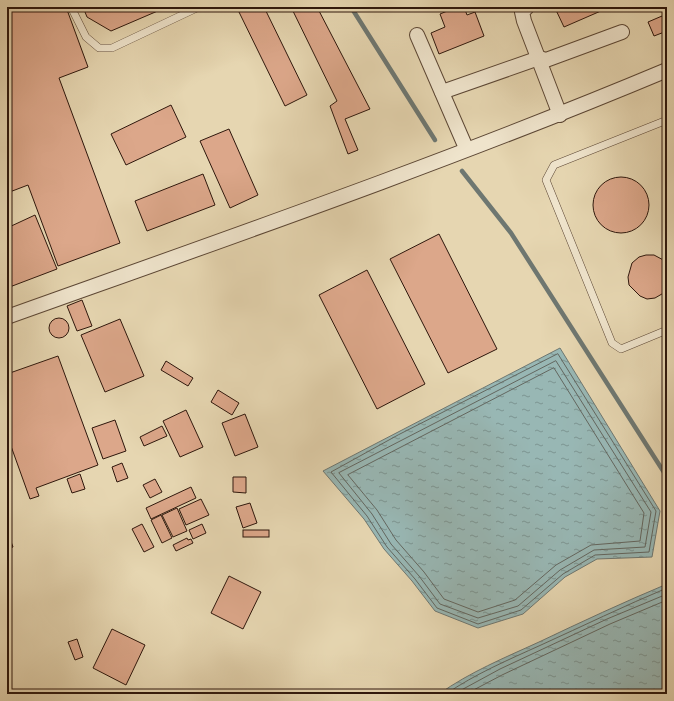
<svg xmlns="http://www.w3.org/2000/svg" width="674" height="701" viewBox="0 0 674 701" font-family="'Libre Caslon Text',serif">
<defs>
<pattern id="water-ripples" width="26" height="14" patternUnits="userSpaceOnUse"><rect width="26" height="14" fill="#98b7b4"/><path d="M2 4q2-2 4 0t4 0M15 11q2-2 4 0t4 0" fill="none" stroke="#7c9491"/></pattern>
</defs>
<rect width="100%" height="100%" fill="#e6d6b1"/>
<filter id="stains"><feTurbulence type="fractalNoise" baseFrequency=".005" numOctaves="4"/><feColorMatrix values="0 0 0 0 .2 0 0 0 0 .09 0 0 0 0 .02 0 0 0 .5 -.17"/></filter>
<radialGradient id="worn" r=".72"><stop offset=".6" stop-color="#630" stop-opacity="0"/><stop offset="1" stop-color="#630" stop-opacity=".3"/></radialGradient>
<g fill="url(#water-ripples)" stroke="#6e7771">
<polygon points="560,348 660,511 652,557 597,559 565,577 523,614 478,628 435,611 412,581 384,549 364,519 323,471"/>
<path d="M667,584V694H439C470,672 504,658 539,642C581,622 624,602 667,584Z"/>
</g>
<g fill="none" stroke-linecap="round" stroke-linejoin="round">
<g stroke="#636760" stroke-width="1">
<polygon points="558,354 656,511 649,552 595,555 563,574 521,610 478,624 437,608 415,579 387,547 367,516 331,472 398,435"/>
<polygon points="556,361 651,512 645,547 594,550 560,570 518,606 478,618 440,604 419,576 391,544 372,514 339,473"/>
<polygon points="554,368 644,513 640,541 591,545 556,565 515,600 478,612 444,599 424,572 396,540 377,510 348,475"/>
<path d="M446,694C475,674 508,660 541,645C583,626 624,606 667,588"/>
<polyline points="454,694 500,669 607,619 667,594"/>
<polyline points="466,694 502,675 610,624 667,600"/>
</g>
<g stroke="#6e7771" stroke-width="4.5">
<polyline points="351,7 435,140"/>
<polyline points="462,171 511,233 667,477"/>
</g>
</g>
<g fill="#dca78a" stroke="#2e170c">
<polygon points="7,7 66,7 88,67 59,78 120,243 58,266 28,185 7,193"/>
<polygon points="83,7 167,7 111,31 87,17"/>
<polygon points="244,7 264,7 307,95 285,106 238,10"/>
<polygon points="291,7 317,7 370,109 345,119 358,150 348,154 330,106 337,101"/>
<polygon points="457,7 464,7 467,15 475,12 484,36 439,54 431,33 445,27 440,14"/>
<polygon points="558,7 610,7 564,27 555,8"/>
<polygon points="662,16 667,31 654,36 648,22"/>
<polygon points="171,105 186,137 126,165 111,134"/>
<polygon points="229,129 258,195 230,208 200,141"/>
<polygon points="203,174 215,205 147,231 135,201"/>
<circle cx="621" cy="205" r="28"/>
<polygon points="35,215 57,269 7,288 7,228"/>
<polygon points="439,234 497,349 448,373 390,259"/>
<polygon points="646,255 654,255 667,262 667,291 655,298 647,299 640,296 629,285 628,277 632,263 639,257"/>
<polygon points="367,270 425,384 377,409 319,295"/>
<polygon points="82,300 92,326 77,331 67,306"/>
<circle cx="59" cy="328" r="10"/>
<polygon points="120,319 144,376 105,392 81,335"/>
<polygon points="58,356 98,465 36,488 39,496 30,499 7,435 7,374"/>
<polygon points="166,361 193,378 188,386 161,370"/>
<polygon points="218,390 239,403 232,415 211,402"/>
<polygon points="186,410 203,447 180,457 163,421"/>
<polygon points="245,414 258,447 235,456 222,423"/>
<polygon points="115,420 126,451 103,459 92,428"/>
<polygon points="162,426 167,436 144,446 140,437"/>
<polygon points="122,463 128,478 117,482 112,467"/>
<polygon points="80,474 85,489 72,493 67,479"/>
<polygon points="233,477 246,477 246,493 233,492"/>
<polygon points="155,479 162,492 150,498 143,485"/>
<polygon points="191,487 196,498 151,519 146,508"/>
<polygon points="201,499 209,515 186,525 179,509"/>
<polygon points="250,503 257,523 243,528 236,507"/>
<polygon points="177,508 187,531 173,537 162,515"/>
<polygon points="161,515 172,538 162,543 151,520"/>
<polygon points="142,524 154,547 144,552 132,529"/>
<polygon points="202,524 206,533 193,539 189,530"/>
<rect x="243" y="530" width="26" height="7"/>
<polygon points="7,531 13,547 7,549"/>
<polygon points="187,538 188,540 191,539 193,543 176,551 173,545"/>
<polygon points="229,576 261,592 243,629 211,613"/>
<polygon points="112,629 145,645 126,685 93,668"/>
<polygon points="77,639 83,657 75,660 68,642"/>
</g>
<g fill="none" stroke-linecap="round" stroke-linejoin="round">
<g stroke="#5c4735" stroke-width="8">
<g id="lane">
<polyline points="71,7 86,37 99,48 112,48 199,7"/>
<polyline points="667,120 554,165 546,180 612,343 621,349 667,330"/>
</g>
</g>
<g stroke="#5c4735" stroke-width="16">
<g id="street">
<polyline points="527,7 522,12 524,21 560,115"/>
<polyline points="417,35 466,148"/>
<polyline points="442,92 539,58 546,60 622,32"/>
<path d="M7,317C228,238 450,161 667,70"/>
</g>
</g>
<use href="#lane" stroke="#efe4cc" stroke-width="7"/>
<use href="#street" stroke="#efe4cc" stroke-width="14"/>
</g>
<rect width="674" height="701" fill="none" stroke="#e6d6b1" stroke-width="24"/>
<rect x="8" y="8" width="658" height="685" fill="none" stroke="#2e170c" stroke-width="2"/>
<rect x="12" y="12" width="650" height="677" fill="none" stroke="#2e170c"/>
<rect width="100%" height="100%" filter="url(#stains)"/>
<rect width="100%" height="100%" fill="url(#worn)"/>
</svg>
